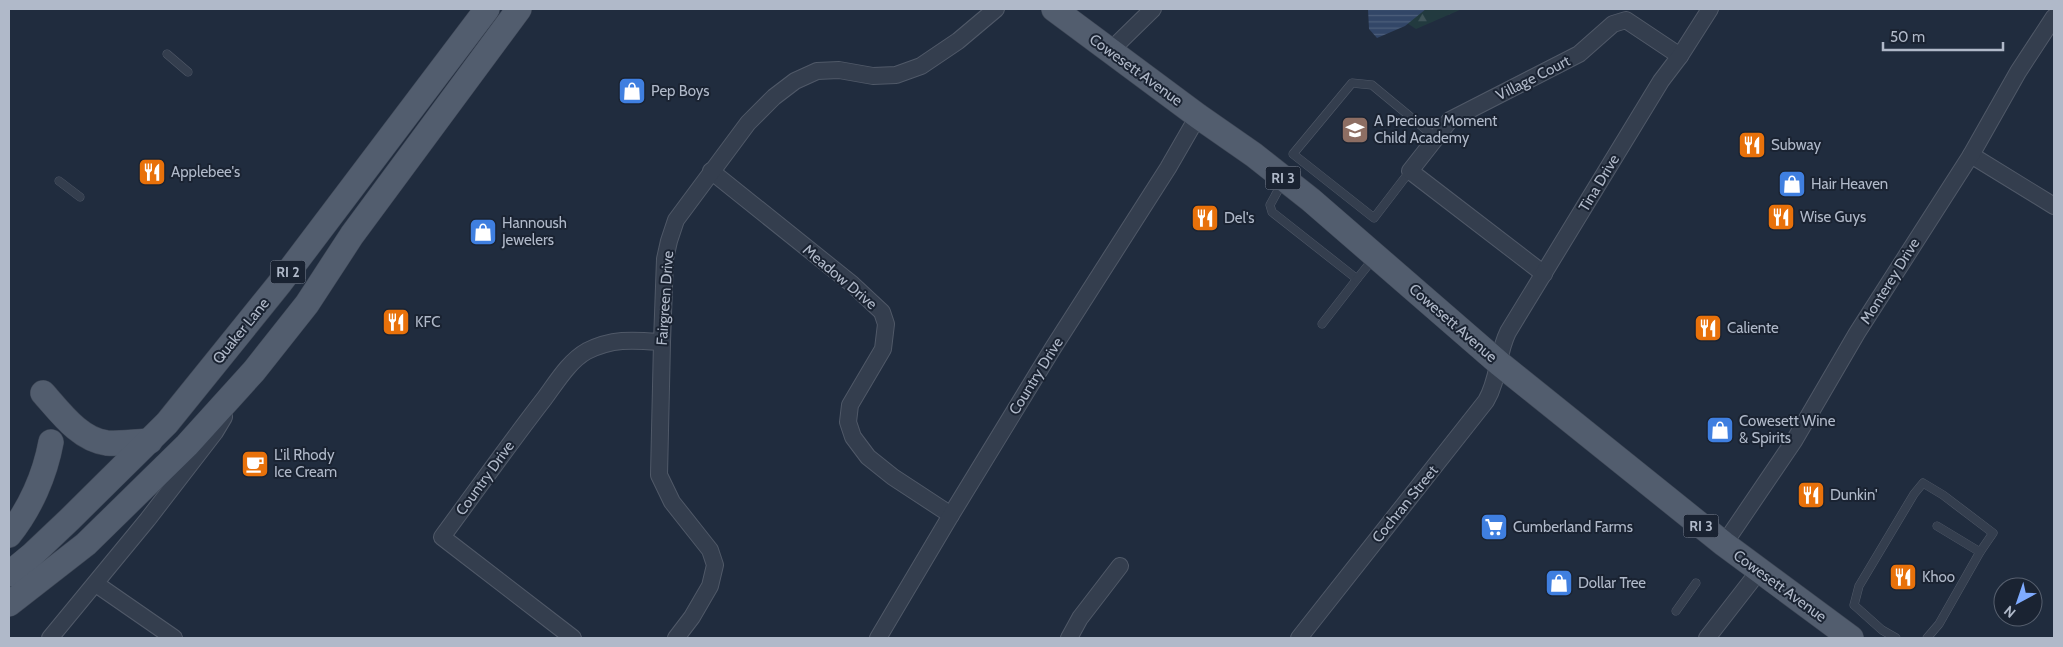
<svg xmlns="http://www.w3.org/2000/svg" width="2063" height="647" viewBox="0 0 2063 647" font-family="Cabin,sans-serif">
<defs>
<pattern id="forest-firs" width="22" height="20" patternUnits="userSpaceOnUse" patternTransform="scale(1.25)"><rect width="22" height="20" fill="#223a3f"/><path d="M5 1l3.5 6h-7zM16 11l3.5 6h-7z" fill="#405459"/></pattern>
<pattern id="water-rules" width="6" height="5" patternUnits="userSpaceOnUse" patternTransform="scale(1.25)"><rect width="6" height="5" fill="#324667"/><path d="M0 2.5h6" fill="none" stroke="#4d5f7b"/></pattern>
</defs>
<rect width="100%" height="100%" fill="#202c3e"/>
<polygon fill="url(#forest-firs)" points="1426,9 1462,9 1416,29 1407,23"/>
<polygon fill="url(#water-rules)" points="1368,9 1426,9 1405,26 1377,38 1369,29"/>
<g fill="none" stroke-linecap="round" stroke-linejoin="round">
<g stroke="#505968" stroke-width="9">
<g id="service">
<polyline points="167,54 188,72"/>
<polyline points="1410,171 1374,218 1293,154 1352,83 1372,85 1436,138"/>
<polyline points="59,181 80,197"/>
<polyline points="1282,183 1270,205 1272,212 1357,279 1322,324"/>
<polyline points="1357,279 1373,259"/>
<polyline points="1676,611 1696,583"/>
<polyline points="1896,638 1882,630 1854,605 1859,586 1914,494 1923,483 1943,495 1993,533 1980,552"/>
<polyline points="1927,638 1939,624 1980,552 1937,526"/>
</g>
</g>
<g stroke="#505968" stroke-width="18">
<g id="minor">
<polyline points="1110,51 1153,9"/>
<polyline points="1971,155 2054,206"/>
<polyline points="711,171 852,284 882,312 886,324 883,349 850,405 848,422 853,437 868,457 893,477 951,515"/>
<polyline points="1544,274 1410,171 1450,120 1579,54 1613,24 1626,20 1680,56"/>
<polyline points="1724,544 1794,441 1857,333 1971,155 2018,72 2054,17"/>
<polyline points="96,584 174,638"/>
<polyline points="50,638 148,519 215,432 224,417"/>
<path d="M573,638L442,537C476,491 509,444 544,399C556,383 569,361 587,351C613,338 633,340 662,342"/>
<polyline points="676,638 692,617 710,586 715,565 710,550 672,502 659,475 662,342 665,259 669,241 676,220 748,123 774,97 795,81 817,71 839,70 873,76 896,75 921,66 958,41 996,9"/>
<polyline points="878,638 951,515 1053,348 1168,168 1198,116"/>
<polyline points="1069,638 1080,618 1120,566"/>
<path d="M1299,638L1486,401C1499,379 1497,354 1508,332L1661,81L1680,56L1710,9"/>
<polyline points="1707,638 1759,571"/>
</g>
</g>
<g stroke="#3e4756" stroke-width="26">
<g id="primary">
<polyline points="1054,9 1198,116 1254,155 1311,200 1500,364 1724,544 1851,638"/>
<path d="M43,393C60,412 80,440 107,443C120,444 136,442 150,441"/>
<path d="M9,535C30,509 45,475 51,442"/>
<polyline points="9,574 32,555 70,519 167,423 280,283 487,9"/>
<polyline points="9,604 86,544 187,445 254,371 307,304 352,235 519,9"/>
</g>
</g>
<use href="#service" stroke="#343e4e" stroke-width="8"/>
<use href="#minor" stroke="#343e4e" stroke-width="16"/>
<use href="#primary" stroke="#525d6e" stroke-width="25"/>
</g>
<defs>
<g id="shop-square" transform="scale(1.4375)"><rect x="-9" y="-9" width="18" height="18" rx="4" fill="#3f7fe0" stroke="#1a2332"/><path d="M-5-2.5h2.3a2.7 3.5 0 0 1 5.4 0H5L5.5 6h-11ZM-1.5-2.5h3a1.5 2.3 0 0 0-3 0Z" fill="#fff"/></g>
<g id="school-square" transform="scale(1.4375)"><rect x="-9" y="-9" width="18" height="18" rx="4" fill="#8d6e63" stroke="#1a2332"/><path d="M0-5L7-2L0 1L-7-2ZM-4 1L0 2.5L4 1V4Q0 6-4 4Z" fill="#fff"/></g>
<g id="restaurant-square" transform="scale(1.4375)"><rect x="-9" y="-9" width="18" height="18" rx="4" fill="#e8710a" stroke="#1a2332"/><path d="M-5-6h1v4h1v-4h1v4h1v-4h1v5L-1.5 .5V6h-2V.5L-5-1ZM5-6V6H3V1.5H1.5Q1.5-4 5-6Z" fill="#fff"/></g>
<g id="cafe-square" transform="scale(1.4375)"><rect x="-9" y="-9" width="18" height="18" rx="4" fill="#e8710a" stroke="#1a2332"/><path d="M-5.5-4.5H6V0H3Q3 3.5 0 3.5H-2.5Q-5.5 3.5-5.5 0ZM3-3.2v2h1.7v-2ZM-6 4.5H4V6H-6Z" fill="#fff"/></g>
<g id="supermarket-square" transform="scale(1.4375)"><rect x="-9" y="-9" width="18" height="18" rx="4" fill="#3f7fe0" stroke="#1a2332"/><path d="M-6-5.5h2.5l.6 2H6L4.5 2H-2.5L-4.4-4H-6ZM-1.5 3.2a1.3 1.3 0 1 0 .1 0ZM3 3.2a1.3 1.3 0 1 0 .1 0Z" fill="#fff"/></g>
</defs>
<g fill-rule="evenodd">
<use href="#shop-square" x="632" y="91"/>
<use href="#school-square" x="1355" y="130"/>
<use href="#restaurant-square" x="1752" y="145"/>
<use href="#restaurant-square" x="152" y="172"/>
<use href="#shop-square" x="1792" y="184"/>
<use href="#restaurant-square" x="1781" y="217"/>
<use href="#restaurant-square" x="1205" y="218"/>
<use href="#shop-square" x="483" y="232"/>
<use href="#restaurant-square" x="396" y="322"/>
<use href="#restaurant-square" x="1708" y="328"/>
<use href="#shop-square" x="1720" y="430"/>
<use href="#cafe-square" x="255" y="464"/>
<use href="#restaurant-square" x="1811" y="495"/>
<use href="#supermarket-square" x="1494" y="527"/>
<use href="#restaurant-square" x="1903" y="577"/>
<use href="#shop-square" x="1559" y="583"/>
</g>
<g text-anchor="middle" stroke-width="4" stroke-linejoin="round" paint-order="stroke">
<g fill="#1a2332" stroke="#838c9c" stroke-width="1">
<rect x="1265.5" y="166.5" width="35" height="23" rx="4"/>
<rect x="270.5" y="260.5" width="35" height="23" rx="4"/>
<rect x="1683.5" y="514.5" width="35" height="23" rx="4"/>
</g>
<g font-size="14" font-weight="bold" fill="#b0b9c9">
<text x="1283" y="183">RI 3</text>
<text x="288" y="277">RI 2</text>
<text x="1701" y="531">RI 3</text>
</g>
<g font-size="15" fill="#b0b9c9" stroke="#1a2332">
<text transform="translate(1136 70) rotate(36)" y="5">Cowesett Avenue</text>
<text transform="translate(1533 78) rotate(-27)" y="5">Village Court</text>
<text transform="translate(1599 183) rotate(-59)" y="5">Tina Drive</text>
<text transform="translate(840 277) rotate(40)" y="5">Meadow Drive</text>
<text transform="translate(1890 281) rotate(-58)" y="5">Monterey Drive</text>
<text transform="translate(665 298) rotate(-86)" y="5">Fairgreen Drive</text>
<text transform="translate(1453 323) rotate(41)" y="5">Cowesett Avenue</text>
<text transform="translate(241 331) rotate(-51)" y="5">Quaker Lane</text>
<text transform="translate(1036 376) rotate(-58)" y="5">Country Drive</text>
<text transform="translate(485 478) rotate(-54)" y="5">Country Drive</text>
<text transform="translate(1405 504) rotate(-51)" y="5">Cochran Street</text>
<text transform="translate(1780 586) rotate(36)" y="5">Cowesett Avenue</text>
</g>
<g font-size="15" fill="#b0b9c9" stroke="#1a2332" text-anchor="start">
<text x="651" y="96">Pep Boys</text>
<text x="1374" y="126">A Precious Moment<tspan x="1374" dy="17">Child Academy</tspan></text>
<text x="1771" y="150">Subway</text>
<text x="171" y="177">Applebee's</text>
<text x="1811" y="189">Hair Heaven</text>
<text x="1800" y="222">Wise Guys</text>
<text x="1224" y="223">Del's</text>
<text x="502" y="228">Hannoush<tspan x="502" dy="17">Jewelers</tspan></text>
<text x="415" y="327">KFC</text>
<text x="1727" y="333">Caliente</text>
<text x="1739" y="426">Cowesett Wine<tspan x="1739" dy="17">&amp; Spirits</tspan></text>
<text x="274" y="460">L'il Rhody<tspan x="274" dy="17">Ice Cream</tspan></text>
<text x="1830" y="500">Dunkin'</text>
<text x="1513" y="532">Cumberland Farms</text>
<text x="1922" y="582">Khoo</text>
<text x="1578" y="588">Dollar Tree</text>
</g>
</g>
<rect width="2063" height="647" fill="none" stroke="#b0b9c9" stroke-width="20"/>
<g transform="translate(2018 602) rotate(220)"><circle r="24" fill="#1a2332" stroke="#565f6e"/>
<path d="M0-4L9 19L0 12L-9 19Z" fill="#7fabff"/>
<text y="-8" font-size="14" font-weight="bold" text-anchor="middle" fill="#b0b9c9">N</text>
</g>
<path d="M1883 42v8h120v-8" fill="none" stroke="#b0b9c9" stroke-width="2.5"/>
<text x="1890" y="42" font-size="15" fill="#b0b9c9" stroke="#1a2332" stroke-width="4" paint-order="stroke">50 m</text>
</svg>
